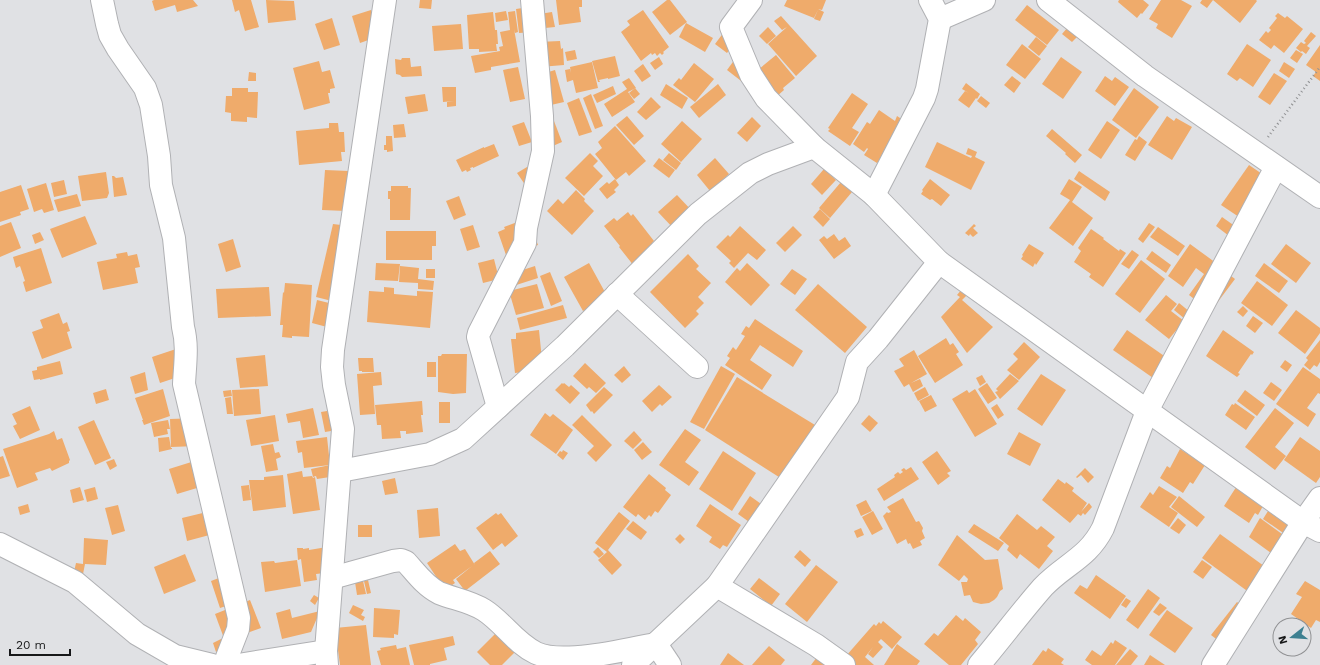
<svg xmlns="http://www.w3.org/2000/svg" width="1320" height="665" viewBox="0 0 1320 665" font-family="'Work Sans',sans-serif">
<rect width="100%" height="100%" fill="#e0e1e4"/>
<g fill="#efab6b">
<polygon points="154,0 193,0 198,6 177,12 175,5 155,11 152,1"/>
<polygon points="232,0 251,0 259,27 245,31 239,10 235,12"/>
<polygon points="266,0 294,1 296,20 268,23"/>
<polygon points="420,0 432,0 431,9 419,8"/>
<polygon points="556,0 582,0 582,7 579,7 581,22 559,25"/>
<polygon points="667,0 670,0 687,22 670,35 652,12"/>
<polygon points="787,0 826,0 822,10 818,9 824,12 820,21 814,19 818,10 814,18 784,6"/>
<polygon points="1119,0 1143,0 1149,5 1142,14 1141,13 1137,18 1118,2"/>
<polygon points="1161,0 1181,0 1192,6 1172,38 1156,28 1158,24 1149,19"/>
<polygon points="1202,0 1256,0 1257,1 1240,23 1213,0 1207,8 1200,3"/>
<polygon points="1027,5 1059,30 1047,45 1015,20"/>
<polygon points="529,7 532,32 519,33 516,9"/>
<polygon points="371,10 380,36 360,43 352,16"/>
<polygon points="643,10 669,47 663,52 664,53 662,55 660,53 657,56 655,53 652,55 651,53 641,61 621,32 630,25 627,21"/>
<polygon points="506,11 508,20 496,22 495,13"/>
<polygon points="515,11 518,32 515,33 514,29 520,62 491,67 491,70 475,73 471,56 500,51 499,47 503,46 500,32 510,30 508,12"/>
<polygon points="493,12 495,30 497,30 498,44 496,44 497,51 479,52 479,49 469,49 467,15"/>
<polygon points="552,12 555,27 535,29 533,15"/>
<polygon points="1278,13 1285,18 1287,16 1303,29 1284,53 1274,45 1271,49 1259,40 1266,31 1268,33 1271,30 1269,28 1277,18 1275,16"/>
<polygon points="781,16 817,56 796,76 768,44 787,27 782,30 774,21"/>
<polygon points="332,18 340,45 324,50 315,24"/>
<polygon points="686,23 713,38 705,52 679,37"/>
<polygon points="461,24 463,49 434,51 432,26"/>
<polygon points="730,24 742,33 727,53 715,44"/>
<polygon points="768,27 776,36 767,44 759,36"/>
<polygon points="1068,27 1078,36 1072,42 1062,34"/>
<polygon points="1311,32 1316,36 1307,46 1310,48 1306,54 1302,51 1301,52 1296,48 1301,42 1304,44 1306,43 1304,41"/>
<polygon points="1036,37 1047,46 1039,56 1028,47"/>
<polygon points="560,41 561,49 563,48 564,65 540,67 538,42"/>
<polygon points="1022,44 1041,59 1025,79 1006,65"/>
<polygon points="1247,44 1271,60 1253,87 1240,78 1237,81 1227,74"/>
<polygon points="1320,45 1320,81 1313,76 1316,72 1306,65"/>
<polygon points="575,50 577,59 567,61 565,52"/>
<polygon points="1296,50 1303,54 1297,63 1290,58"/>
<polygon points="741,51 745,84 727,70"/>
<polygon points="776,55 795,78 783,88 784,90 776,97 753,74"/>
<polygon points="615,56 620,76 608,79 608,78 599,80 600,82 598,82 592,61"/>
<polygon points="659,57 663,64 655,70 650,63"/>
<polygon points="1061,57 1082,72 1063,99 1042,84"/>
<polygon points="402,58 410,58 411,67 421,66 422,76 402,77 400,75 396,74 395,59 401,60"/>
<polygon points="319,61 322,72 330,70 335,88 330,89 330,93 328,93 330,103 304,110 293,68"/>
<polygon points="592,62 598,88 576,93 573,80 567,82 565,70 570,69 571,73 570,67"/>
<polygon points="1284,62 1295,69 1289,78 1279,71"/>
<polygon points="694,63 714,79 695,102 673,85 679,78 681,80"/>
<polygon points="643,64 651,76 642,82 634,71"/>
<polygon points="518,67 525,99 510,102 503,70"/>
<polygon points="555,70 564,102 551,105 542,74"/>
<polygon points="249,72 256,73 256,81 248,81"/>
<polygon points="1274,73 1287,81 1270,105 1258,97"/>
<polygon points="1012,76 1021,83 1014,93 1004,85"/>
<polygon points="1105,76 1112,81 1115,77 1129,87 1115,106 1095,91"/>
<polygon points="629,78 636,88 628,92 635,102 612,117 604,104 627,89 622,82"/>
<polygon points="966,83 980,94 977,99 976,98 969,108 958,100 965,91 969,93 962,89"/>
<polygon points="666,84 688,98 682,109 660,95"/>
<polygon points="718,84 726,95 699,118 690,107"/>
<polygon points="613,86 616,94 597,103 593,95"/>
<polygon points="442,87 456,87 456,106 447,107 447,102 454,101 443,102"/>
<polygon points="232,88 248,88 248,92 258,92 257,118 247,117 247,122 231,121 231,113 225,112 226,96 232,96"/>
<polygon points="635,88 640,94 634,99 629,93"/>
<polygon points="1134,88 1159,107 1136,138 1112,120"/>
<polygon points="852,93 868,104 852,128 859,132 850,146 828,131 830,129 828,128"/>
<polygon points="425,94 428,111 408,114 405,97"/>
<polygon points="591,94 603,126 595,129 583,98"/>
<polygon points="981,96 990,103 986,108 977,101"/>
<polygon points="651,97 661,107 646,120 637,112"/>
<polygon points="579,98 592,132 579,136 567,103"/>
<polygon points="879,110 895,121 897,116 909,124 877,163 864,155 868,149 867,148 864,152 853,144 867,122 870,124"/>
<polygon points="627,116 644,136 634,145 616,125"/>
<polygon points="1167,116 1174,121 1176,118 1192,127 1172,160 1148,145"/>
<polygon points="752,117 761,126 747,142 737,133"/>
<polygon points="554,121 562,142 539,152 531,131"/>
<polygon points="682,121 702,139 681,162 661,144"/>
<polygon points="1107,121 1120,130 1101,159 1088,150"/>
<polygon points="524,122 532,142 519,146 512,126"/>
<polygon points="329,123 338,123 339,132 344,132 345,152 341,152 342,161 299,165 296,131 329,128"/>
<polygon points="404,124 406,137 394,138 393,125"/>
<polygon points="615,126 646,161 629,176 626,172 616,180 595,154 602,148 598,142"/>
<polygon points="1052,129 1082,155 1075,163 1065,154 1066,153 1046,136"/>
<polygon points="386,136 392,136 393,151 387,152 387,150 384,150 384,145 386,145"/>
<polygon points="1139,136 1147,142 1135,161 1125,155 1135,139 1137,140"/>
<polygon points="937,142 971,158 972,156 966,154 968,148 977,152 975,157 985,162 971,190 925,167"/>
<polygon points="494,144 499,156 473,168 473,167 470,168 471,170 467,172 466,170 462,172 456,160 484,147 484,148"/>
<polygon points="590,153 598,161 593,166 603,176 584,196 565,178"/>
<polygon points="669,153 681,163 676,170 663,160"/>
<polygon points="659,158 675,170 669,178 653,166"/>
<polygon points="715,158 729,174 710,191 697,175"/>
<polygon points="1249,165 1278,185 1248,223 1221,205"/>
<polygon points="527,167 538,183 528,189 517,173"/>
<polygon points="824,169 836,180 822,195 811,184"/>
<polygon points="325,170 349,171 346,211 322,210"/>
<polygon points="1079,171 1110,192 1105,201 1074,179"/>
<polygon points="106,172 109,193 107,198 82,201 78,176"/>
<polygon points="112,176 114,176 116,178 123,177 127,195 114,197"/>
<polygon points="615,179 619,185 614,190 616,192 607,199 599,189 607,182 609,184"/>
<polygon points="930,179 950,195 941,206 932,199 930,200 921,194 923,191 922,190"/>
<polygon points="1069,179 1082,187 1072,202 1093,218 1073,246 1049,228 1070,200 1060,194"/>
<polygon points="64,180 67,194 54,197 51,183"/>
<polygon points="841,182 852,192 830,218 819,208"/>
<polygon points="46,183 54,210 44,213 42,209 34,212 27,189"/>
<polygon points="21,185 29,209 20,212 21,215 0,222 0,192"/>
<polygon points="391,186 408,186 408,188 411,188 410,220 390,220 390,199 388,199 388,191 391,191"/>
<polygon points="576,190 585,199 584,201 594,211 572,235 547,211 558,199 563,204"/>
<polygon points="77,194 81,206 58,212 54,200"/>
<polygon points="677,195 693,212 674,229 658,212"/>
<polygon points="459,196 466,215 454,220 446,201"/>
<polygon points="820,209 830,219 823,227 813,217"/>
<polygon points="628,212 631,216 633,214 654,241 652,243 654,244 634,266 619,247 620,246 604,226 614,218 617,221"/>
<polygon points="85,216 97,244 62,258 50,229"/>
<polygon points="1222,217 1239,229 1242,246 1216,226"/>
<polygon points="528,218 538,245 514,253 514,252 506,255 498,232 505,229 504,227"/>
<polygon points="11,222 21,248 0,257 0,226"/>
<polygon points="1149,223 1155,227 1143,243 1138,239"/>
<polygon points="333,224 349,226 332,301 316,297"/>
<polygon points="974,224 976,226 973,228 978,233 973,237 970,234 969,236 965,233"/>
<polygon points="473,225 480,247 467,251 460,229"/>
<polygon points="740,226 766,250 757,260 748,253 734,268 729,263 731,261 716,247 728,235 730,237"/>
<polygon points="793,226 802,235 785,252 776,243"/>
<polygon points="1158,227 1185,246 1178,256 1150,237"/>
<polygon points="1091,229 1104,238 1103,239 1119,251 1120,249 1126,253 1103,287 1089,277 1091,274 1074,262 1081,251 1078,248"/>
<polygon points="386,231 436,231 436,246 432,246 432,260 386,260"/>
<polygon points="40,232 44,240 35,244 32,235"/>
<polygon points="834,234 839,241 845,237 851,246 834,259 819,240 824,236 827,239"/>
<polygon points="233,239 241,267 226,272 218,244"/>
<polygon points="1029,244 1044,253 1036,265 1035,263 1033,267 1021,259 1023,256 1022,255"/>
<polygon points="1190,244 1227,271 1202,305 1189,295 1204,274 1196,268 1183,287 1168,276"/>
<polygon points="1286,244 1311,263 1296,283 1271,264"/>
<polygon points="41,248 52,283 26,292 23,282 25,281 20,266 16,268 13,257"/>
<polygon points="1132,250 1139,255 1129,269 1121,264"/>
<polygon points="1152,251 1171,265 1166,273 1146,259"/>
<polygon points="127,252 128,256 137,254 140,267 135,268 138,283 103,290 97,262 117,258 116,254"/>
<polygon points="688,254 699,266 696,269 711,283 698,297 704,303 696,311 699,314 685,328 650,292"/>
<polygon points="494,259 499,279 483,283 478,263"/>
<polygon points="1141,260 1165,279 1140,313 1115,294"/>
<polygon points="376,263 400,264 398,281 375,280"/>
<polygon points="589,263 606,294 593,302 595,304 583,311 564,277"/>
<polygon points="747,263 770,285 751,306 725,282 737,268 740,271"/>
<polygon points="1264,263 1288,281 1279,293 1255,276"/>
<polygon points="400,266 419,268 418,279 434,281 433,290 418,289 418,283 399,282"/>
<polygon points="535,266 538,278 510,287 507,275"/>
<rect x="426" y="269" width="9" height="9"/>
<polygon points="792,269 807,279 795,295 780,284"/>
<polygon points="550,272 562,301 551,306 540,276"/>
<polygon points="1227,273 1235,279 1208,315"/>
<polygon points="1257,281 1288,305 1272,326 1241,303"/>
<polygon points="285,283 312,285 309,337 292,336 292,338 282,337 283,325 280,325 283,292 284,293"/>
<polygon points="537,284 544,308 516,315 509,291"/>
<polygon points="818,284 867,327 845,353 795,310"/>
<polygon points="269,287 271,316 218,318 216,289"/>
<polygon points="384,287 394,288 394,294 417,296 417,291 433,292 430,328 367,322 369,291 384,292"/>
<polygon points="962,289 968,294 962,300 993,327 967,353 941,317 960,297 957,295"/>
<polygon points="1166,295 1177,304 1171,311 1184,321 1169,339 1145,320"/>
<polygon points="317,300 333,304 327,327 312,323"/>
<polygon points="1179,303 1190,312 1185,319 1174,310"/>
<polygon points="563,305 567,318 520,330 517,318"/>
<polygon points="1243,306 1248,311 1243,317 1237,312"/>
<polygon points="1296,310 1320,328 1320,333 1305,354 1278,333"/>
<polygon points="59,313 63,324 67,322 70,331 67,332 72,348 42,359 32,332 43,328 40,320"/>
<polygon points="1253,316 1263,323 1255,333 1246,326"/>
<polygon points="755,319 803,351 793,367 760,345 750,360 772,375 762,390 725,365 730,358 727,356 733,347 736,350 745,336 741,334 746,326 749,328"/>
<polygon points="539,330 542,360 531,361 532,371 515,373 511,339 516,339 516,333"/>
<polygon points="1127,330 1170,360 1156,380 1113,350"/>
<polygon points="1223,330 1254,352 1252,355 1251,354 1238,373 1240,374 1237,377 1206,356"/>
<polygon points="946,338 950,345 953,343 959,352 956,354 963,365 935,383 918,356"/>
<polygon points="1320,340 1320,362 1317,367 1314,365 1310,370 1304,365 1308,360 1306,358"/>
<polygon points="1024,342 1040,357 1019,380 1007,370 1018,359 1013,354"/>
<polygon points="185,346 193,372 160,383 152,357"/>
<polygon points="914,350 927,374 911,383 920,379 923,386 913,392 909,384 904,387 894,371 904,366 899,359"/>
<polygon points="442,354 467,354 466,393 453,394 438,392 438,356 441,356"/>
<polygon points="265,355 268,386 240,388 236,358"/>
<polygon points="358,358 373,358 374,372 362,372 362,371 359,371"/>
<polygon points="1285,360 1292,365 1287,372 1280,367"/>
<polygon points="60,361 63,374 40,380 40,379 34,380 32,371 37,370 37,367"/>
<rect x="427" y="362" width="9" height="15"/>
<polygon points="585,363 606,383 596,393 589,387 587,389 573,376"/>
<polygon points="624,366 631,375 622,383 614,375"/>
<polygon points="721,366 735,374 704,429 690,422"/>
<polygon points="1303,367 1320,379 1320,394 1318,393 1307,408 1316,414 1308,427 1276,404"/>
<polygon points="145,372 148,390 135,394 130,377"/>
<polygon points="381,372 382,385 373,386 375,414 360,415 357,374"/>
<polygon points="1010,374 1019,381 1000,399 995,392 998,391 996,389"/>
<polygon points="1041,374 1066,390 1042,426 1017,409"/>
<polygon points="982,375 986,382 980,386 976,378"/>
<polygon points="737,377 815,425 782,479 705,430"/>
<polygon points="1271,382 1282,390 1274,401 1263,393"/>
<polygon points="562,383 563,384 564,383 569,387 571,385 580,393 570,404 555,390"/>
<polygon points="987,383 997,398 988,404 978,389"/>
<polygon points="659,385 672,397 662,406 660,404 652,412 642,401"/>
<polygon points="604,387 613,395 594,414 592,411 591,412 586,405"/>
<polygon points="925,387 929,395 918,401 914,393"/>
<polygon points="106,389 109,400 96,404 93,393"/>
<polygon points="163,389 170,416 144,425 142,420 143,420 135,398"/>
<polygon points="259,389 261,414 234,416 232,390"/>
<polygon points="975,389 997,424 975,437 952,399 967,390 969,393"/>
<polygon points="231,390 232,396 224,397 223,391"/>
<polygon points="1245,390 1265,405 1257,416 1237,401"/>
<polygon points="931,395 937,406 925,412 919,401"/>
<polygon points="231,397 233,414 227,414 225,398"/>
<polygon points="422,401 423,415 421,415 423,432 406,434 406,431 400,431 401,438 382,439 381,425 377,425 375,405"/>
<rect x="439" y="402" width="11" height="21"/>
<polygon points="1235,403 1255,417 1246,430 1225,415 1232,404 1234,405"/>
<polygon points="997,404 1004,415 998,419 991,408"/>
<polygon points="30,406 40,430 20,439 13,426 17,424 12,414"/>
<polygon points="313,408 319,435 303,438 300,421 288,423 286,414"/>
<polygon points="1275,408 1294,423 1275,447 1286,456 1275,470 1245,447"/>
<polygon points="333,410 337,430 325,432 321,412"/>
<polygon points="545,413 550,417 553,414 573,430 556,454 530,435"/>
<polygon points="275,415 279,441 251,446 246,420"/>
<polygon points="582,415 612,445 596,462 587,453 594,446 572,425"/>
<polygon points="869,415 878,423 870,432 861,424"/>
<polygon points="198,418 197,446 171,447 170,419"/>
<polygon points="94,420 111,458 95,465 78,427"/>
<polygon points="168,420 170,429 167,429 168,434 154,437 151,423"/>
<polygon points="685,429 701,440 685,462 699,472 689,486 659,465"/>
<polygon points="54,431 57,440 62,438 70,460 69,461 69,463 52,471 50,468 35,473 38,480 17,488 3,449 49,434"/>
<polygon points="634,431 642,440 633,449 624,441"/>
<polygon points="1019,432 1041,444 1030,466 1007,454"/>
<polygon points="169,437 171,448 172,448 172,449 159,452 158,438"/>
<polygon points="327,437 330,465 304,468 302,452 298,453 296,441"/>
<polygon points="1300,437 1320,451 1320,477 1316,483 1284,460"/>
<polygon points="643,442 652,452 642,460 634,450"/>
<polygon points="273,444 275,453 279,452 281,457 276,459 278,470 266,472 261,446"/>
<polygon points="1180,449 1205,465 1193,484 1190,482 1183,493 1160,478 1167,466 1170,468"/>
<polygon points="563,450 568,453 563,460 557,455 560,451 562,452"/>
<polygon points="723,451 756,473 732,511 699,489"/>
<polygon points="937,451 951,471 947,473 950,476 938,485 922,462"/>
<polygon points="3,456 10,476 0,479 0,457"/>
<polygon points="114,459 117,466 110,470 106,462"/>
<polygon points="201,459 207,485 177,494 169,469"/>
<polygon points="330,465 330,477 317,479 316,476 313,477 311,469"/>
<polygon points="911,467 919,479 884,501 877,489 895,477 894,475 898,472 900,474 903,472 901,470 904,468 906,470"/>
<polygon points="1085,468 1094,477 1088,483 1081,475 1077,478 1076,477"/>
<polygon points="302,471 303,477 312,476 313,478 315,477 320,510 293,514 287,474"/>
<polygon points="649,474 666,488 665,490 671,495 658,513 655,511 651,517 649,515 645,520 638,514 636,517 623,507"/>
<polygon points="283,475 286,507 253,511 249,480 264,480 264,477"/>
<polygon points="395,478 398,493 385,495 382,481"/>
<polygon points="1242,478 1263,506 1258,515 1255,513 1249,523 1224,506"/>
<polygon points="1058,479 1065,484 1066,482 1074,488 1072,491 1087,503 1081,512 1089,503 1092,507 1085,515 1083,513 1081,516 1078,514 1070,523 1042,500"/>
<polygon points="249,485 251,500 243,501 241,486"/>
<polygon points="1159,486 1177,497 1169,507 1178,513 1169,527 1140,507 1150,492 1153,495"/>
<polygon points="80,487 84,500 73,503 70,490"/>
<polygon points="95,487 98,499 87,502 84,490"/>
<polygon points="750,496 764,506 752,524 738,514"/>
<polygon points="1179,496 1205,517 1197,527 1171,507"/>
<polygon points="903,498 916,522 919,521 923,528 922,531 925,538 920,541 922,545 913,549 910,543 908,544 906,539 897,544 883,516 887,512 888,513 891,512 887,507"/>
<polygon points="866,500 872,511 861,516 856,505"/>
<polygon points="28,504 30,512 20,515 18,507"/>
<polygon points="710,504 741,525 727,547 723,545 720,549 709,542 712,537 696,526"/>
<polygon points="118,505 125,531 112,535 105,508"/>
<polygon points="438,508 440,536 419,538 417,510"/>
<polygon points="211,511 217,533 187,541 182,518"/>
<polygon points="873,511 883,529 872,535 862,517"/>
<polygon points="1268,511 1294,529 1289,537 1263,519"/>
<polygon points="619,512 630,521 608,550 622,565 612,575 598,560 607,552 595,543"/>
<polygon points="496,513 498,515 501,513 518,536 505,547 502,543 493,550 476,528"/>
<polygon points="1017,514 1037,530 1041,526 1055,537 1047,546 1053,551 1039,569 1020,554 1017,559 1007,550 1009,546 999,538"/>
<polygon points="1178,518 1186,525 1179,534 1170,528"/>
<polygon points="1260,518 1293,542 1282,561 1249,537"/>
<polygon points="633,521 647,532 641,540 626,529"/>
<polygon points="974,524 1004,543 998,551 968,532"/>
<rect x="358" y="525" width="14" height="12"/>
<polygon points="861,528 864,535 857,538 854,531"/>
<polygon points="680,534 685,539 680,544 675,539"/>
<polygon points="1220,534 1264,566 1250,593 1202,558"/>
<polygon points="957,535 985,560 998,559 1003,589 1000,591 997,597 994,600 989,603 981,604 973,602 970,595 964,596 961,582 967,582 968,579 964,575 959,581 938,565"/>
<polygon points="84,538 108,540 106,565 85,564 83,574 74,572 76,563 83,564"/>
<polygon points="455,544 460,551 465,549 475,565 474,563 490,551 500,564 465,591 456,579 472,566 453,580 455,583 445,590 427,563"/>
<polygon points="327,547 333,572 316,574 317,580 304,582 301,559 298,560 297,548 303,548 303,549 309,548 309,550"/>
<polygon points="598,547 604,554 599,558 593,552"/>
<polygon points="800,550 811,560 805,567 794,557"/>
<polygon points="185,554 196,581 164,594 154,567"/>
<polygon points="297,560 301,586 265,592 261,562 274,561 275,563"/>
<polygon points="1202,560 1212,567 1203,579 1193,572"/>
<polygon points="816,565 838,582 807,622 785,604"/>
<polygon points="232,573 241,601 220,608 211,581"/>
<polygon points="1096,575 1126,596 1110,619 1074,593 1080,585 1087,589"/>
<polygon points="759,578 780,594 771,606 750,589"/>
<polygon points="368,580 371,593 367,594 364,581"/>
<polygon points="363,581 366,594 357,595 355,582"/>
<polygon points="1305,581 1320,590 1320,622 1316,620 1311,628 1291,614 1302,597 1296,594"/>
<polygon points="1148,589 1160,598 1138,629 1126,620"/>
<polygon points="314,595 319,598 315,605 310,601"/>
<polygon points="1126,598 1131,601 1126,608 1121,605"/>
<polygon points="250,600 261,628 225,641 215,614"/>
<polygon points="1237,602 1245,608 1224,645 1211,635"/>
<polygon points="1160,603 1167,608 1159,616 1153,612"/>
<polygon points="353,605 364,610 361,615 365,617 363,621 349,613"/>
<polygon points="374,608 400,610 398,635 394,634 394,638 373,637"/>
<polygon points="290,609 292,618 320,611 311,632 282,639 276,613"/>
<polygon points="1167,610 1193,628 1175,653 1149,635"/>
<polygon points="956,615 963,621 965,618 981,632 975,640 978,644 961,665 949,665 924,644 934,633 938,636"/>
<polygon points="883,621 902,637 892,649 881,639 878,642 883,647 873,658 868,654 873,647 865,657 874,665 856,665 846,656 874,624 876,626 879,622 881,624"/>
<polygon points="366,625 371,665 340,665 335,628"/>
<polygon points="496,633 515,652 502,665 490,665 477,652"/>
<polygon points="453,636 455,645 444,648 447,660 430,664 430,665 414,665 409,645"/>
<polygon points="221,639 225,648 216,652 213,643"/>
<polygon points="1115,640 1127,648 1115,665 1092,665 1085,660 1092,650 1101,656 1111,642 1113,644"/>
<polygon points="897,644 920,661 917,665 884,665"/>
<polygon points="396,645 397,649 406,647 410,665 381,665 377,651 381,650 380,648"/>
<polygon points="769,646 785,660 781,665 752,665"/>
<polygon points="1048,648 1064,659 1061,663 1064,665 1032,665 1043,650 1046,652"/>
<polygon points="1130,649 1138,656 1131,665 1116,665"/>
<polygon points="728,653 744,665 720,665"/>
<polygon points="820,653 830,665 811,665"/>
<polygon points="1150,655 1165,665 1144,665"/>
</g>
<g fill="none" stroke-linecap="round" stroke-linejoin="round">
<g stroke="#b0b1b4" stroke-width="24">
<g id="minor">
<path d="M102,0L107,24L110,35L118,49L145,88L151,105L159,156L161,185L174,238L183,327C188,346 185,364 184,384L239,618L238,629L224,665"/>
<polyline points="1048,0 1145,76 1320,197"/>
<polyline points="940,19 984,0"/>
<polyline points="874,195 924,98 927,89 940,19 930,0"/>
<polyline points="939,262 1303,522 1320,531"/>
<polyline points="617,294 697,367"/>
<polyline points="498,407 478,337 479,333 525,243 526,228 543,151 542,116 532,0"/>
<polyline points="340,471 430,454 463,439 565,346 698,214 750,173 768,164 814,147"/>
<polyline points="0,544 75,582 137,634 175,656 212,665"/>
<path d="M332,578L393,561L401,560L406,562C416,573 425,586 439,593C454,599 470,601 484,610C503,622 515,643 536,653C562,665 626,650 655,644"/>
<polyline points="717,586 816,645 844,665"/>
<polyline points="656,644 670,665"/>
<polyline points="238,665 326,651"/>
<polyline points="327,665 326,651 343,429 334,385 332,367 333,350 385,0"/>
<polyline points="633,665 717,586 848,397 857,362 878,339 939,262 874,195 814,147 766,98 751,75 731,27 751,0"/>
<path d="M979,665C1001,639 1021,612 1043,587C1065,564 1088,558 1103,528L1147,411L1276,167"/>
<polyline points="1213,665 1303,522 1320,498"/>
</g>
</g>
<polyline stroke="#909193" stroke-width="2.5" stroke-dasharray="1 3" stroke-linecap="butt" points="1268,137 1320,67"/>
<use href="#minor" stroke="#fff" stroke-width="22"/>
</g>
<g transform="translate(1292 637) rotate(253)"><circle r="19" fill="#e0e1e4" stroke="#909193"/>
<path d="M0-3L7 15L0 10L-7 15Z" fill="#3d8091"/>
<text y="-6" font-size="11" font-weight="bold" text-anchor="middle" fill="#171819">N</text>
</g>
<path d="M10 649v6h60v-6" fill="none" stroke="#171819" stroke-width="2"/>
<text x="16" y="649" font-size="12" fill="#171819" stroke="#e0e1e4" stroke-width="3" paint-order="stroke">20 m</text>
</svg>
